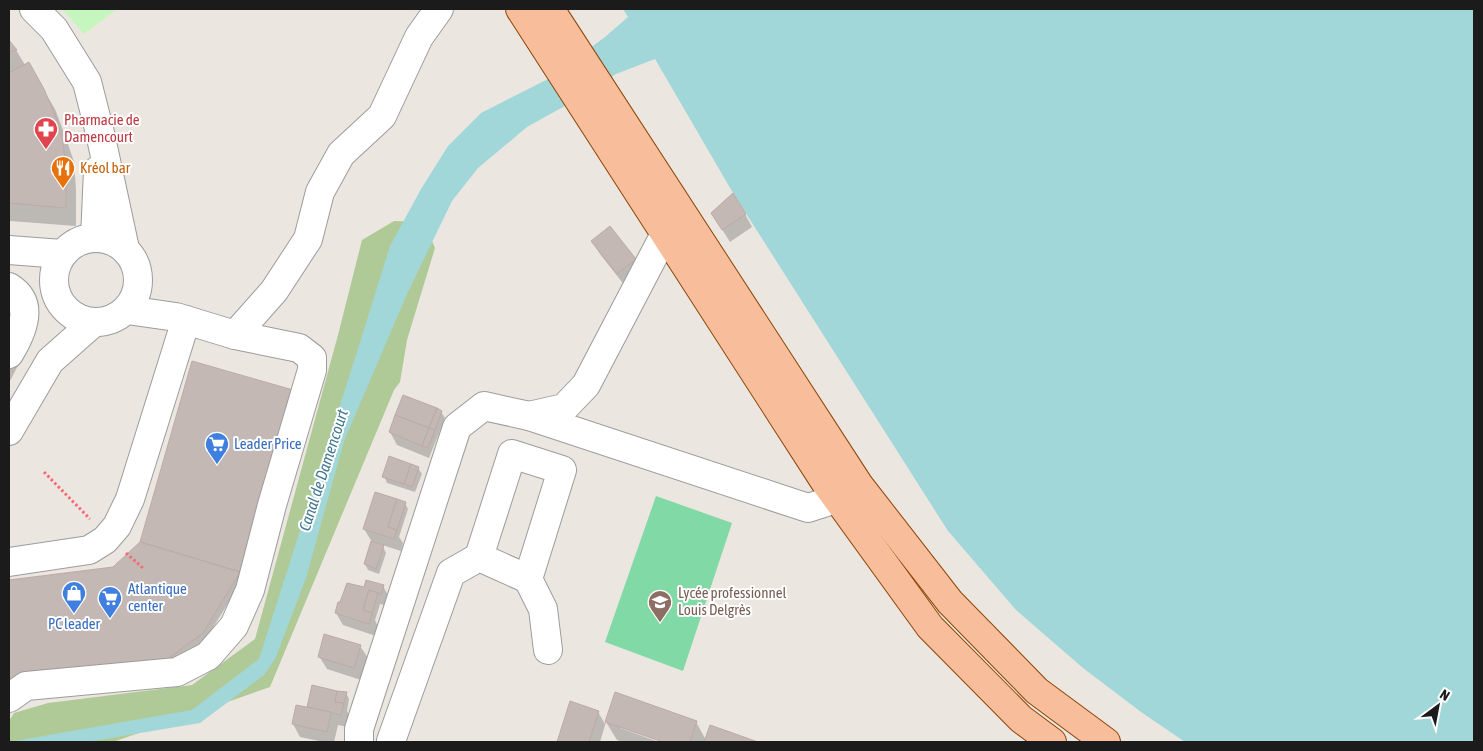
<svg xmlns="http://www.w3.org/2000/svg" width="1483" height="751" viewBox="0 0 1483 751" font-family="'Asap Condensed',sans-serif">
<rect width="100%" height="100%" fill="#ece6e1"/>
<polygon fill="#b0ca97" points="394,221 424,222 435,248 407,340 400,382 394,390 270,687 113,742 9,742 9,721 14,713 48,703 192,685 255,639 338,335 362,240"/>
<polygon fill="#c4f6be" points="62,9 117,9 84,34"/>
<polygon fill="#81d9a6" points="656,496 732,523 683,671 605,642"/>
<polygon fill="#a2d7d9" points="623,9 1474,9 1474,742 1185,742 1141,712 1083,668 1016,610 948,531 733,193 655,59 616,74 563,107 527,127 478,168 452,201 407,294 344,441 306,578 275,659 264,675 200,723 87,742 9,742 192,710 259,659 358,349 390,246 421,189 448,146 481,113 548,79 605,37 628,17"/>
<g fill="#0003">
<polygon points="9,42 16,50 25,65 28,64 55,109 66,138 74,162 76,189 76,226 10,221 9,219 9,74 11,73 9,73"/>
<polygon points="745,214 752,227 730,242 720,226"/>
<polygon points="610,228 635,260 642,273 625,286 600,254 592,241"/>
<polygon points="9,327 22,358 10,381 9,381"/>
<polygon points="292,391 238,587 206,639 168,666 9,687 9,581 114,568"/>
<polygon points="441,412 445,418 429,458 397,445 390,432"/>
<polygon points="418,468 422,474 415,492 387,483 384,476"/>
<polygon points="405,503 408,509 399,537 403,543 401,551 382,545 386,553 379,574 368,570 365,564 372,542 364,529"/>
<polygon points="383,586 390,599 388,606 380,604 375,620 378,627 376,636 343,625 336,613 365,589"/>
<polygon points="360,646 368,658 361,680 327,669 319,656"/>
<polygon points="313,686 346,693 349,699 347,711 350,717 348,727 338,725 334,742 324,742 300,737 293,724 308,708"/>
<polygon points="616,694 696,722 706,740 711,727 754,742 666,742 620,726 620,728 659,742 623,742 617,740 606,722 600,742 558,742 570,703 598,712 605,724"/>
</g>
<g fill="#c4b8b5" stroke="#bdaaa4">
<polygon points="9,40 17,50 9,52"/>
<polygon points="29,62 44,89 56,118 63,142 66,169 66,208 9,203 9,73"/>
<polygon points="733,193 746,214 722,230 711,213"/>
<polygon points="610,226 636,259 617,274 591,241"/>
<polygon points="192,361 293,390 240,572 140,542"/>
<polygon points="403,395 437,408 429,428 395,415"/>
<polygon points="437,408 442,411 435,430 429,428"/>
<polygon points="395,415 429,428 422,446 389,432"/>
<polygon points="429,428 435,430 428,448 422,446"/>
<polygon points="389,456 411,464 404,484 382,477"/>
<polygon points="411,464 419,467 412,487 404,484"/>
<polygon points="375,492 397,499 388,527 397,530 394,539 363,529"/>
<polygon points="397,499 406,502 397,530 388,527"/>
<polygon points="371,541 384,545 376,569 364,564"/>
<polygon points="140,542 240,572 203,633 165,661 9,681 9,580 113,567"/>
<polygon points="366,580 384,585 381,594 369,590 363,610 372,613 369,624 335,613 338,602 340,602 347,583 364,587"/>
<polygon points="369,590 378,593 372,613 363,610"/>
<polygon points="324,634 361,645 354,668 318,657"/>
<polygon points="312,685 337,691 335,702 344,703 341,715 307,707"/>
<polygon points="337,691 347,692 344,703 335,702"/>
<polygon points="615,692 697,721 690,742 663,742 605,722"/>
<polygon points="570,701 599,711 589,742 557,742"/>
<polygon points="296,705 331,712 327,732 292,724"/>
<polygon points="710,725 758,742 704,742"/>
</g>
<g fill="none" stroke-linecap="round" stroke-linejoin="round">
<g stroke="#9c9c9c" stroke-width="30">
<g id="minor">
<polyline points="34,9 54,29 87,82 100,133 125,249"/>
<circle cx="96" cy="280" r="42"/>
<polyline points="95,238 98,170"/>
<polyline points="9,250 62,254"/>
<path d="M9,287C36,304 22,333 9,354"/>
<polyline points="235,335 274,291 308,239 320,192 341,154 382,116 419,37 439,9"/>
<polyline points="529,416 564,408 586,385 665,234"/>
<polyline points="9,431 50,361 93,323"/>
<polyline points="479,557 512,454 562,470 528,579"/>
<polyline points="9,562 89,550 105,540 117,526 130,499 186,320"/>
<polyline points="9,698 26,686 177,672 208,656 234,626 250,590 272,505 312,370 312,358 299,348 235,335 176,317 127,310"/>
<polyline points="391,741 451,573 479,557 528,579 543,609 548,650"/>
<polyline points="359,742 359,729 457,427 484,406 529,416 808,508 836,499"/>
</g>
</g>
<g stroke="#8d4606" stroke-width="30">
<g id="major">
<polyline points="520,9 825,482 930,627 1021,719 1052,742"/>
<polyline points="550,9 859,485 950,602 1037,691 1106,742"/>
</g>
</g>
<g stroke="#f46b77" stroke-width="3" stroke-dasharray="2.5 2.5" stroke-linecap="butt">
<polyline points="44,472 90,519"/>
<polyline points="126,553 144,569"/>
</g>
<use href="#minor" stroke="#fff" stroke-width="28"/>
<use href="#major" stroke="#f8bd9b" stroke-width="28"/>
</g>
<defs>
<g id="pharmacy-pin" transform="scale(1.25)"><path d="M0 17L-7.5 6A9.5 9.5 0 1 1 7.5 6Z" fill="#e0444e" stroke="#fff"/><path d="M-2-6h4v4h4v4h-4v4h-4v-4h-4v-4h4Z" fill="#fff"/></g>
<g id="restaurant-pin" transform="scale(1.25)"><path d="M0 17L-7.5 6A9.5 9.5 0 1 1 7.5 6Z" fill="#e8710a" stroke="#fff"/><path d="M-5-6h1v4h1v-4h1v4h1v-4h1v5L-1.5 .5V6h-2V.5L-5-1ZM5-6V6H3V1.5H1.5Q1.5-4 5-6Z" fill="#fff"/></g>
<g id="supermarket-pin" transform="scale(1.25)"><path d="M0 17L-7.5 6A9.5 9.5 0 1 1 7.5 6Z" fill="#3f7fe0" stroke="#fff"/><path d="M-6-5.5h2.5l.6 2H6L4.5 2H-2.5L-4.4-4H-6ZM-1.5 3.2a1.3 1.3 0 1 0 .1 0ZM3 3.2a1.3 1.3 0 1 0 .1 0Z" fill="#fff"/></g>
<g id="shop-pin" transform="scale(1.25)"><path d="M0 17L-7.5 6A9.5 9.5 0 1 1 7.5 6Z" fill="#3f7fe0" stroke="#fff"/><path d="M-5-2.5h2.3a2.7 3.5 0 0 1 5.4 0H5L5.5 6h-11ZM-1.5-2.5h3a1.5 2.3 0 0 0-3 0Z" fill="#fff"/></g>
<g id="school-pin" transform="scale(1.25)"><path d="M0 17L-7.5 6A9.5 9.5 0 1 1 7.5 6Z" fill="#8d6e63" stroke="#fff"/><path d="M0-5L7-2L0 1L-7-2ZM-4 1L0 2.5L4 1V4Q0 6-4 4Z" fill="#fff"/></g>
</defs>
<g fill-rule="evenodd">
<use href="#pharmacy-pin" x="46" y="129"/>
<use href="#restaurant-pin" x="63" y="168"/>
<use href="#supermarket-pin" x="217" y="444"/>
<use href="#shop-pin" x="74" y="593"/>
<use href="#supermarket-pin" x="110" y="598"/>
<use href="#school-pin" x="660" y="602"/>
</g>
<g text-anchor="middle" stroke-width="4" stroke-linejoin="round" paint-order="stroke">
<g font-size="15" fill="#be3a42" stroke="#fff" text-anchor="start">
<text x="64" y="125">Pharmacie de<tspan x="64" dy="17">Damencourt</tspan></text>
</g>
<g font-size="15" fill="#c56008" stroke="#fff" text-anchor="start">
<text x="80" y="173">Kréol bar</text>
</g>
<g font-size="15" fill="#366cbe" stroke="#fff" text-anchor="start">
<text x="234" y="449">Leader Price</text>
<text x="128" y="594">Atlantique<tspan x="128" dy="17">center</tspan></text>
<text x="74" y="629" text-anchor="middle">PC leader</text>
</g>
<g font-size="15" fill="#785e54" stroke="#fff" text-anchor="start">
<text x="678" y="598">Lycée professionnel<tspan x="678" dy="17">Louis Delgrès</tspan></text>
</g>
<g font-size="16" font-style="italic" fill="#437990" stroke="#fff">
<text transform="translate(323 470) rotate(-72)" y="6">Canal de Damencourt</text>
</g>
</g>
<rect width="1483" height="751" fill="none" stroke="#1b1b1b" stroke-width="20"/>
<g transform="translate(1438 706) rotate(32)" stroke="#ffffff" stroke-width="4" paint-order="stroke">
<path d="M0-4L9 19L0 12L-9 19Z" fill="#1b1b1b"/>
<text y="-8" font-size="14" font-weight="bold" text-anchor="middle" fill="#1b1b1b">N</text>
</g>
</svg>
